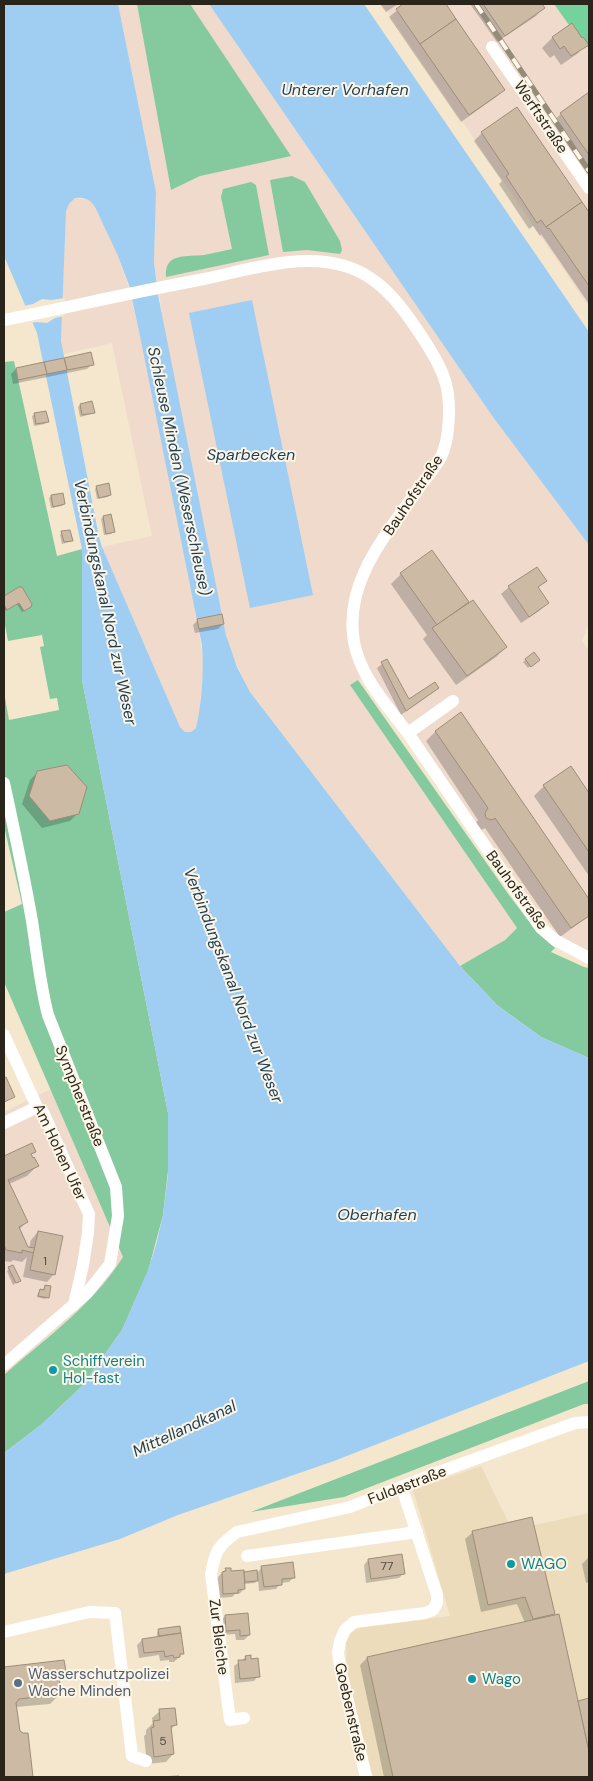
<svg xmlns="http://www.w3.org/2000/svg" width="593" height="1781" viewBox="0 0 593 1781" font-family="'DM Sans',sans-serif">
<rect width="100%" height="100%" fill="#f4e7ce"/>
<g fill="#efdacc">
<polygon points="118,4 209,4 493,417 589,545 589,624 582,641 589,651 589,953 577,948 558,934 546,921 370,673 350,685 517,928 505,940 460,966 250,692 231,652 222,618 198,624 204,669 198,718 196,728 191,732 185,732 180,727 102,547 152,536 112,343 63,354 61,341 66,211 69,204 75,198 89,200 95,207 118,256 128,285 136,318 162,313 154,262 156,192"/>
<polygon points="382,4 554,4 584,46 589,47 589,307"/>
<polygon points="51,1089 123,1257 111,1275 99,1291 74,1315 4,1375 4,1112"/>
</g>
<polygon fill="#ecdcbc" points="481,1466 512,1530 589,1513 589,1777 373,1777 347,1674 346,1642 349,1633 360,1628 450,1616 413,1490"/>
<g fill="#85ca9f">
<polygon points="137,4 190,4 291,156 200,176 171,190"/>
<polygon points="292,176 305,182 340,241 342,250 340,254 307,250 283,252 270,180"/>
<path d="M251,182L256,185L269,255L166,277C164,252 187,257 204,255C214,253 223,251 232,249L221,197L223,189Z"/>
<path d="M14,361L57,556L82,549V680L168,1113L169,1162L163,1215L148,1271L122,1330L82,1386L42,1424L4,1453V1375C46,1338 93,1305 123,1257L4,982V912L22,904L4,826V692L9,720L59,710L57,698L50,699L40,647L44,646L42,635L8,641L5,625H4V362Z"/>
<polygon points="358,680 509,895 537,932 555,948 551,952 584,967 589,968 589,1058 541,1037 497,1005 460,966 505,940 517,928 350,685"/>
<polygon points="589,1381 589,1404 584,1404 344,1497 251,1512"/>
</g>
<polygon fill="#75d29c" points="554,4 589,4 589,47 584,46"/>
<g fill="#9fcef2" fill-rule="evenodd">
<path d="M4,4H118L156,192L154,262L158,295L226,635L237,667L250,692L460,966L497,1005L541,1037L589,1058V1361L334,1461L178,1515L120,1539L4,1574V1453L42,1424L82,1386L122,1330L148,1270L156,1245L163,1215L168,1175V1113L82,680V549L37,333L4,256ZM75,198C84,197 90,199 95,207L118,256L129,285L139,331L202,645C204,674 202,700 196,728L191,732H185L180,727L102,547L99,537L61,341L66,211L69,204Z"/>
<polygon points="209,4 364,4 589,332 589,545 493,417"/>
<polygon points="252,300 313,595 250,608 189,313"/>
</g>
<polygon fill="#f4e7ce" points="65,298 64,316 55,318 47,323 36,322 30,323 23,306 33,304 42,299 51,300"/>
<g fill="#0003">
<polygon points="380,4 398,4 386,12"/>
<polygon points="405,4 444,4 503,90 496,97 461,122 389,17"/>
<polygon points="470,4 540,4 543,8 536,16 497,42"/>
<polygon points="571,25 587,44 577,54 561,65 554,55 550,58 542,48 552,38"/>
<polygon points="589,94 589,173 553,121 561,114"/>
<polygon points="517,109 589,214 589,304 541,234 540,236 533,226 529,229 499,184 502,181 474,141 482,133"/>
<polygon points="92,364 87,369 13,384 11,374 16,369"/>
<polygon points="80,405 93,412 91,414 80,417 78,407"/>
<polygon points="35,414 47,421 45,424 34,426 32,416"/>
<polygon points="97,487 110,495 108,497 97,499 95,489"/>
<polygon points="62,494 64,504 62,506 51,508 49,498 51,496"/>
<polygon points="103,517 114,531 111,534 104,535 101,519"/>
<polygon points="62,532 72,540 69,542 62,544 60,535"/>
<polygon points="432,552 469,604 506,647 496,657 456,685 423,639 427,635 391,584 401,574"/>
<polygon points="545,581 537,589 547,603 539,611 521,623 501,594 509,587"/>
<polygon points="19,588 28,609 22,612 17,604 5,611 4,597"/>
<polygon points="198,620 223,624 218,629 195,633 193,625"/>
<polygon points="534,654 536,662 528,668 523,662"/>
<polygon points="386,661 409,701 438,688 401,715 377,668"/>
<polygon points="461,714 589,901 589,916 560,937 485,828 481,830 475,824 478,820 426,741 436,731"/>
<polygon points="570,768 589,796 589,876 534,796 544,786"/>
<polygon points="38,772 78,813 70,821 42,828 22,804 30,780"/>
<polygon points="4,1079 5,1079 13,1096 4,1103"/>
<polygon points="31,1144 34,1152 30,1156 37,1166 27,1176 9,1184 26,1222 19,1230 27,1248 29,1248 31,1240 38,1232 54,1274 47,1282 23,1277 27,1257 22,1262 13,1260 11,1262 4,1261 4,1157"/>
<polygon points="9,1269 19,1281 13,1285 7,1271"/>
<polygon points="45,1286 48,1297 45,1299 37,1297 38,1293 42,1291"/>
<polygon points="473,1532 553,1614 549,1618 577,1702 589,1699 589,1777 384,1777 360,1665 367,1658 525,1623 517,1604 481,1612 465,1539"/>
<polygon points="589,1557 589,1582 586,1583 582,1564"/>
<polygon points="368,1560 404,1573 399,1578 366,1583 364,1565"/>
<polygon points="262,1567 294,1577 289,1582 281,1583 276,1589 259,1591 258,1579 255,1583 244,1584 244,1589 239,1594 235,1594 232,1597 219,1598 217,1578 226,1569 230,1572 243,1573 258,1572"/>
<polygon points="225,1616 249,1635 244,1640 236,1640 235,1634 221,1635 220,1621"/>
<polygon points="179,1627 183,1653 174,1662 169,1662 169,1660 160,1661 159,1655 139,1658 137,1645 142,1640 157,1638 157,1632 159,1630"/>
<polygon points="246,1657 250,1660 258,1676 254,1681 235,1683 234,1666"/>
<polygon points="63,1661 58,1677 60,1694 50,1704 16,1707 18,1731 22,1735 27,1734 32,1777 4,1777 4,1668"/>
<polygon points="160,1711 175,1725 171,1729 173,1754 166,1762 147,1764 144,1736 146,1734 146,1730 153,1723 152,1718"/>
<polygon points="179,1775 179,1777 158,1777"/>
</g>
<g fill="#ccbaa4" stroke="#9e8d78">
<polygon points="403,4 446,4 456,19 420,44 396,9"/>
<polygon points="483,4 542,4 545,8 505,36"/>
<polygon points="456,19 505,90 469,115 420,44"/>
<polygon points="572,23 582,38 583,37 589,45 571,56 564,46 560,49 552,37"/>
<polygon points="589,92 589,155 560,113"/>
<polygon points="517,107 582,202 546,227 541,220 537,223 506,176 509,174 481,132"/>
<polygon points="582,202 589,212 589,286 549,228 548,229 546,227"/>
<polygon points="91,352 94,365 67,370 64,358"/>
<polygon points="64,358 67,370 47,374 44,362"/>
<polygon points="44,362 47,374 18,380 16,368"/>
<polygon points="92,401 95,413 82,415 80,404"/>
<polygon points="46,411 49,422 36,424 34,413"/>
<polygon points="109,483 111,495 99,498 96,486"/>
<polygon points="63,493 65,504 53,507 51,495"/>
<polygon points="111,514 115,532 106,534 103,516"/>
<polygon points="70,530 73,541 64,542 61,531"/>
<polygon points="432,550 469,602 437,625 400,573"/>
<polygon points="537,567 547,581 538,587 549,603 529,617 508,586"/>
<polygon points="19,587 22,587 32,604 31,607 24,611 19,603 7,610 4,604 4,596"/>
<polygon points="473,600 507,647 467,676 432,628"/>
<polygon points="222,614 224,624 199,629 197,619"/>
<polygon points="534,652 540,660 531,667 525,659"/>
<polygon points="387,659 409,699 435,682 439,688 406,711 381,662"/>
<polygon points="461,712 589,899 589,916 571,928 495,818 492,820 486,818 485,813 488,808 435,731"/>
<polygon points="67,765 87,787 79,814 50,821 29,796 37,771"/>
<polygon points="571,766 589,793 589,852 543,785"/>
<polygon points="6,1077 15,1097 4,1102 4,1078"/>
<polygon points="32,1143 36,1152 31,1154 33,1158 34,1157 39,1166 8,1180 28,1222 19,1227 28,1247 35,1248 34,1253 22,1250 22,1253 6,1250 4,1245 4,1156"/>
<polygon points="38,1231 63,1236 55,1275 30,1270"/>
<polygon points="13,1265 21,1281 16,1283 8,1267"/>
<polygon points="45,1285 51,1286 49,1298 38,1296 40,1289 44,1290"/>
<polygon points="532,1517 555,1614 533,1619 525,1597 488,1605 472,1531"/>
<polygon points="402,1554 405,1574 371,1579 368,1559"/>
<polygon points="293,1562 295,1578 282,1579 282,1585 264,1587 261,1566"/>
<polygon points="225,1568 231,1568 231,1571 244,1570 245,1589 238,1590 238,1593 223,1594 222,1572 226,1571"/>
<polygon points="257,1570 258,1581 245,1582 244,1572"/>
<polygon points="248,1613 250,1635 240,1636 240,1630 226,1631 225,1615"/>
<polygon points="559,1614 589,1751 589,1777 393,1777 367,1657"/>
<polygon points="180,1626 181,1633 159,1636 158,1629"/>
<polygon points="181,1633 184,1654 180,1654 180,1657 174,1658 173,1655 165,1657 164,1651 144,1653 142,1639"/>
<polygon points="251,1655 251,1659 258,1658 260,1677 240,1679 238,1660 246,1660 245,1656"/>
<polygon points="64,1660 66,1671 59,1676 61,1694 19,1699 16,1703 20,1731 23,1733 28,1733 33,1777 5,1777 4,1776 4,1667"/>
<polygon points="589,1698 589,1751 578,1701"/>
<polygon points="175,1708 177,1725 171,1726 174,1754 154,1757 151,1728 154,1727 153,1721 160,1720 159,1709"/>
</g>
<g fill="none" stroke-linecap="round" stroke-linejoin="round">
<g stroke="#fff" stroke-width="12">
<polyline points="492,47 589,188"/>
<path d="M4,320C69,307 134,292 199,280C245,271 299,252 345,266C383,277 406,312 426,343C434,356 442,369 446,384C451,403 450,438 441,457C436,466 428,476 421,485C389,532 343,580 354,642C361,680 391,709 412,739C455,802 498,865 541,928L555,940L589,958"/>
<polyline points="408,733 453,701"/>
<path d="M4,783C14,829 24,875 32,921C37,953 40,984 48,1015L116,1187L118,1216L110,1264L87,1293L4,1365"/>
<polyline points="4,1035 37,1107 43,1112 89,1214 88,1233 83,1265 74,1305"/>
<polyline points="4,1123 37,1107"/>
<polyline points="247,1556 417,1532"/>
<polyline points="4,1632 89,1612 115,1613 132,1756 146,1761"/>
<path d="M244,1718L230,1720L211,1574C215,1551 218,1546 237,1532L350,1507L431,1475L575,1423L589,1422"/>
<polyline points="366,1777 341,1672 338,1653 340,1641 345,1630 354,1622 425,1613 433,1610 437,1603 437,1595 402,1488"/>
</g>
<g stroke="#948b79" stroke-width="5.5">
<polyline id="rail" points="476,4 589,171"/>
</g>
<use href="#rail" stroke="#fdf5e6" stroke-width="4" stroke-dasharray="11" stroke-linecap="butt"/>
</g>
<g fill="#0f9aa8" stroke="#fdf5e6" stroke-width="2">
<circle cx="53" cy="1370" r="5"/>
<circle cx="511" cy="1564" r="5"/>
<circle cx="472" cy="1679" r="5"/>
</g>
<circle fill="#5c6f8a" stroke="#fdf5e6" stroke-width="2" cx="18" cy="1683" r="5"/>
<g text-anchor="middle" stroke-width="4" stroke-linejoin="round" paint-order="stroke">
<g font-size="12" fill="#524a3d">
<text x="45" y="1265">1</text>
<text x="387" y="1570">77</text>
<text x="163" y="1745">5</text>
</g>
<g font-size="15" fill="#29251b" stroke="#fdf5e6">
<text transform="translate(541 117) rotate(56)" y="5">Werftstraße</text>
<text transform="translate(413 495) rotate(-56)" y="5">Bauhofstraße</text>
<text transform="translate(517 890) rotate(54)" y="5">Bauhofstraße</text>
<text transform="translate(80 1096) rotate(68)" y="5">Sympherstraße</text>
<text transform="translate(60 1152) rotate(65)" y="5">Am Hohen Ufer</text>
<text transform="translate(407 1485) rotate(-21)" y="5">Fuldastraße</text>
<text transform="translate(219 1637) rotate(83)" y="5">Zur Bleiche</text>
<text transform="translate(351 1712) rotate(77)" y="5">Goebenstraße</text>
</g>
<g font-size="15" fill="#0d838f" stroke="#fdf5e6" text-anchor="start">
<text x="63" y="1366">Schiffverein<tspan x="63" dy="17">Hol-fast</tspan></text>
<text x="521" y="1569">WAGO</text>
<text x="482" y="1684">Wago</text>
</g>
<g font-size="15" fill="#4e5e75" stroke="#fdf5e6" text-anchor="start">
<text x="28" y="1679">Wasserschutzpolizei<tspan x="28" dy="17">Wache Minden</tspan></text>
</g>
<g font-size="16" font-style="italic" fill="#1c3e57" stroke="#fdf5e6">
<text x="345" y="95">Unterer Vorhafen</text>
<text x="251" y="460">Sparbecken</text>
<text transform="translate(180 471) rotate(78)" y="6">Schleuse Minden (Weserschleuse)</text>
<text transform="translate(106 602) rotate(78)" y="6">Verbindungskanal Nord zur Weser</text>
<text transform="translate(234 985) rotate(69)" y="6">Verbindungskanal Nord zur Weser</text>
<text x="377" y="1220">Oberhafen</text>
<text transform="translate(184 1428) rotate(-25)" y="6">Mittellandkanal</text>
</g>
</g>
<rect width="593" height="1781" fill="none" stroke="#29251b" stroke-width="10"/>
</svg>
